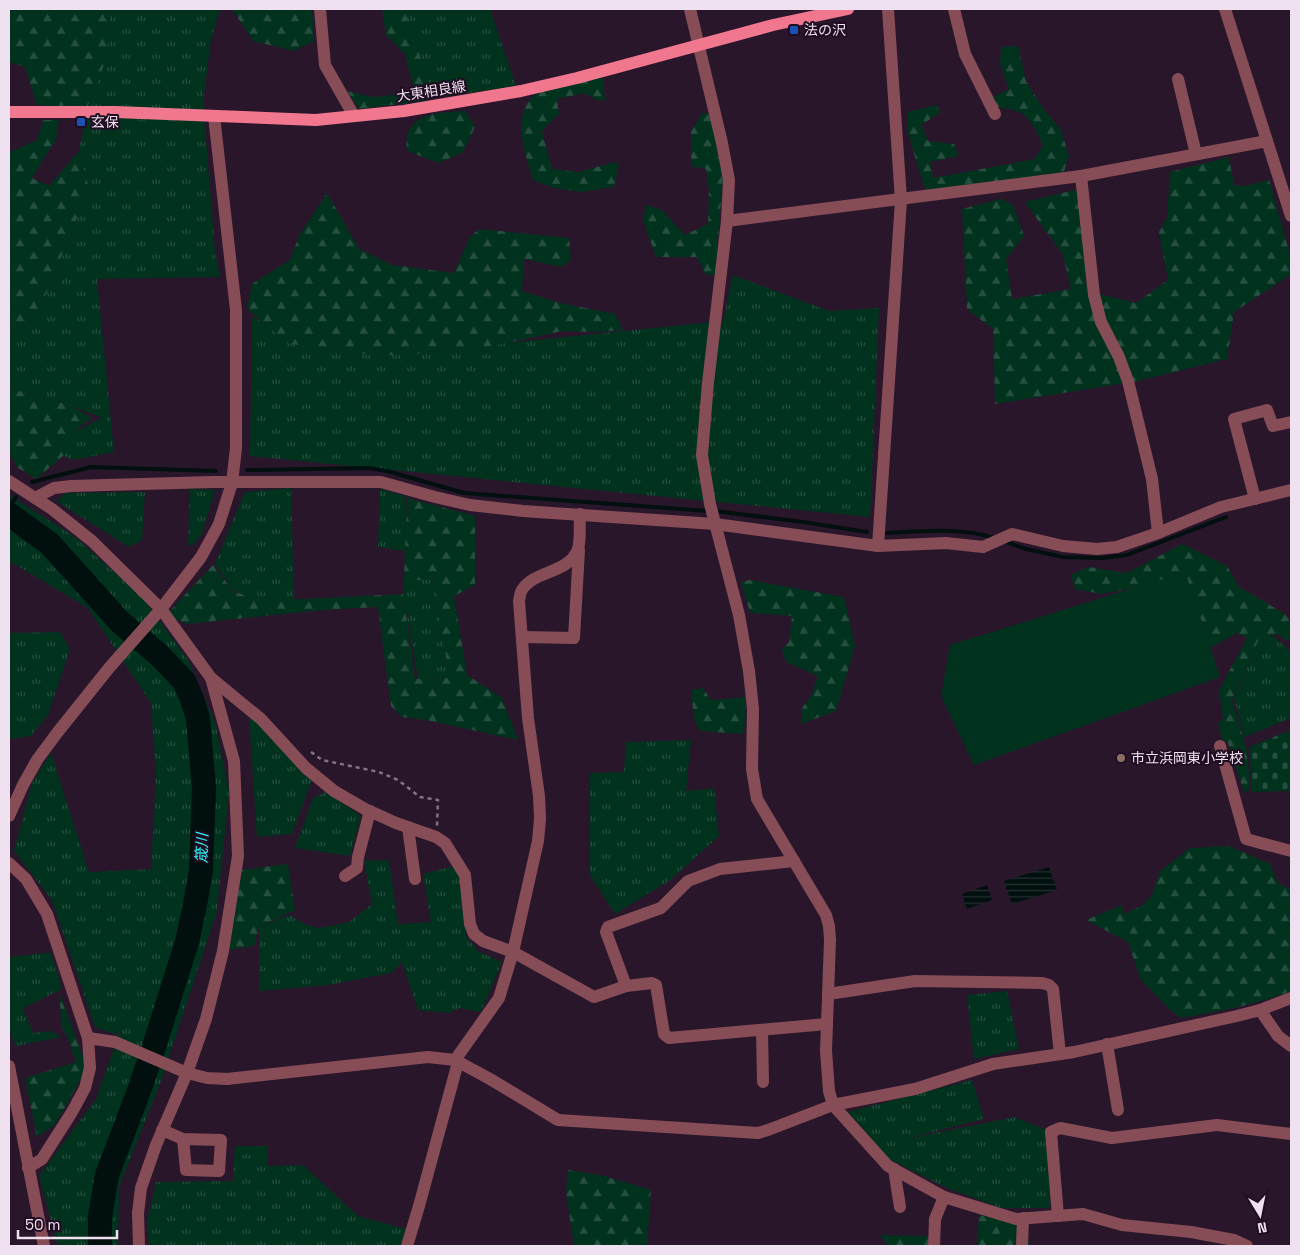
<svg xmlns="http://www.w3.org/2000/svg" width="1300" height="1255" viewBox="0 0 1300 1255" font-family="'Space Grotesk','Noto Sans JP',sans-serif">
<defs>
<pattern id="grass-tufts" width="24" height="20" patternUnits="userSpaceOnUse" patternTransform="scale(1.25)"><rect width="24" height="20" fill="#00321e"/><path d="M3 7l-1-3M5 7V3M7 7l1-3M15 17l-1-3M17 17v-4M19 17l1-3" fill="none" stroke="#264f3f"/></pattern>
<pattern id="forest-firs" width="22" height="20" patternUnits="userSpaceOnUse" patternTransform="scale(1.25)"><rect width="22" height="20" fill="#00321e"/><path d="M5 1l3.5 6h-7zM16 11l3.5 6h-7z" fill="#264f3f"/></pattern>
<pattern id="cemetery-stones" width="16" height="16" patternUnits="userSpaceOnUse" patternTransform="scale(1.25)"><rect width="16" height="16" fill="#00321e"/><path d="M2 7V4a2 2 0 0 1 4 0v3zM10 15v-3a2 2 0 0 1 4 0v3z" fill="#264f3f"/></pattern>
<pattern id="water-rules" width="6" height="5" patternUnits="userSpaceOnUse" patternTransform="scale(1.25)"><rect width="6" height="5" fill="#010f0f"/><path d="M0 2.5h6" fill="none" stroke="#263232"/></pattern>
</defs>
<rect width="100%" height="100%" fill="#2a162b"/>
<g fill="url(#grass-tufts)">
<polygon points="109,9 220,9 211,40 203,102 215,251 220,277 97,279 114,452 73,460 63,456 69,434 102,418 72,406 14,390 9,382 9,330 39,311 89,188 79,151 92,80 111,29"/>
<polygon points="404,9 490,9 516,86 434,98"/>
<polygon points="733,275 829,311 879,308 870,517 250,456 252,317 302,345 377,356 723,321"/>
<polygon points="291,488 294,600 260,602 232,589 215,564 245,492"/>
<polygon points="190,489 215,490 202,534 193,545 188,545"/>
<polygon points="380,489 406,496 405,551 378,547"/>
<polygon points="145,492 142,540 129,547 56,501 66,493"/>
<polygon points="9,495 75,537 143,598 188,660 215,722 229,791 217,911 161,1081 119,1187 118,1246 58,1246 39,1176 96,1099 121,1029 117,1035 95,1027 52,900 14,851 32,783 51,753 89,872 151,869 156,776 151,703 88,608 16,565 9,562"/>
<polygon points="404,580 432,580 450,678 418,679 403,594"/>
<polygon points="60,632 70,649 48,715 31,736 9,739 9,633"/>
<polygon points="1272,635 1291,652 1291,718 1244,737 1234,698 1258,641"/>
<polygon points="249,716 261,719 312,779 292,834 257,837"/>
<polygon points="691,740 686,791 714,788 719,836 669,881 615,914 590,875 590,773 624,772 626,742"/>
<polygon points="326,792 361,816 350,856 295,848 313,798"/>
<polygon points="389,860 398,924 431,922 423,874 454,866 465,875 466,936 478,951 502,962 481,1012 459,1008 449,1013 418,1010 402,962 391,973 328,985 259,991 259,927 289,915 307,925 319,928 349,922 372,904 364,861"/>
<polygon points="43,953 51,953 62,989 23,1008 33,1033 51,1031 61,1037 16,1046 10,1033 9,1024 9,957"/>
<polygon points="1007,991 1019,1049 974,1059 967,995"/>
<polygon points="972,1080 984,1119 905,1139 1015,1117 1051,1132 1050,1208 1001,1208 947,1188 890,1160 848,1112"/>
<polygon points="235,1146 268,1146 268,1166 303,1165 358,1216 406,1229 400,1246 149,1246 147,1222 156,1182 233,1181"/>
</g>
<g fill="url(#forest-firs)">
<polygon points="9,9 109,9 111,29 104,65 87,108 37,105 25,67 9,62"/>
<polygon points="232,9 312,9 314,41 294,51 253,41"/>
<polygon points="382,9 404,9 432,91 425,101 359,109 347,91 372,97 415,93 405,54 386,35"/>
<path d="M1018,46L1026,81L1042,107L1061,130L1069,156L1064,171L1048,181L933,196L924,186L907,130L908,112L936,105L941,112L921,125L928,141L954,144L958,156L930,162L933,178L1035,159L1043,145C1037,132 1031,116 1016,111C1002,106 1001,111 988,99L1009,89L1000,64L1001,47Z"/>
<path d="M603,77L605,101L596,100L584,93L557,99L559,114C552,121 548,122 542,132L552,169L579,172L615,162L619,165L614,187L581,192L554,188L533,180C526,155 510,115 535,95C542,90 592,80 603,77Z"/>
<path d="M465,111L475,127L463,152L439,163L407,151C403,112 436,113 465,111Z"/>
<polygon points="702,113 710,114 723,178 715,275 706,275 697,257 656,257 643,220 646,205 662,210 685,235 708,224 709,191 706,169 691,166 691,132"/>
<polygon points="43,120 59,120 56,139 32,178 49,186 79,151 89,188 39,311 9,330 10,152 37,140"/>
<polygon points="1229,157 1234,185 1245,186 1269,180 1289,251 1290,275 1234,312 1227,359 1138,381 995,404 993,329 967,309 962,209 1000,199 1013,205 1024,236 1006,259 1012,299 1071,289 1063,255 1025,202 1079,189 1087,291 1136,303 1168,280 1159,232 1167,218 1170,172"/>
<polygon points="327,193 359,249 392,265 454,273 470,237 479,229 569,238 571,260 561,267 524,259 522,291 560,303 615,314 623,330 598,332 562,331 474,350 377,356 292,344 263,324 247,308 252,284 290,260 299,236"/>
<polygon points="9,382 14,390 72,406 92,418 70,434 63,456 36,479 17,467 9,452"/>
<polygon points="407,498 475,516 475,585 454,596 467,675 502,698 518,740 426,720 402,717 391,706 378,607 322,610 187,624 166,615 213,565 233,591 263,601 403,594 415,679 450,678 432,580 404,580"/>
<polygon points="1182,544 1227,566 1239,587 1285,614 1291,622 1291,639 1288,641 1276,634 1258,641 1232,700 1247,751 1250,789 1244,792 1228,743 1222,740 1218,723 1223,719 1219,690 1247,638 1237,633 1210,648 1187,578 1101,594 1075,589 1071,575 1088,567 1127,573"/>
<polygon points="750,580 844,597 855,646 836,711 801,724 802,708 811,696 818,676 786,662 782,649 789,642 792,616 750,613 741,582"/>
<polygon points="703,688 711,700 746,697 744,734 700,731 694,719 691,690"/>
<path d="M1229,846L1270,864L1278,883L1291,890V991C1256,1005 1219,1011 1181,1018L1170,1010L1141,980L1128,942L1086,920L1122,905L1124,914L1143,905L1152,895L1160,871L1190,848Z"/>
<polygon points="288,864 295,910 259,927 254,946 227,950 240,870"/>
<polygon points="59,992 87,1068 55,1125 37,1137 25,1078 76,1062 68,1038 62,1028"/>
<polygon points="568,1170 604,1176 651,1190 647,1246 574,1246 566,1191"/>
<polygon points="979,1215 1027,1223 1028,1238 1031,1246 977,1246"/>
<polygon points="880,1235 928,1236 928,1246 888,1246"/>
</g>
<polygon fill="url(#cemetery-stones)" points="1291,730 1291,791 1252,792 1249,747"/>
<polygon fill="#00321e" points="1185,572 1220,677 974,765 941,696 950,645"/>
<g fill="url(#water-rules)">
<polygon points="1049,867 1057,890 1012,904 1004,881"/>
<polygon points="987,885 992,900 967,909 962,894"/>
</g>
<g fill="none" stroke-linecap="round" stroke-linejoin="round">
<g stroke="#010f0f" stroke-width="4">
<polyline points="247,470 369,468 387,471 464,493 708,511"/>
<polyline points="32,482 91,467 216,471"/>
<polyline points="9,507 16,497"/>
<polyline points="715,511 803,522 867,532"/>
<path d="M887,533C920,531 963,527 994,538"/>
<polyline points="1003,541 1026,549 1063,557 1102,558 1127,555 1226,517"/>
</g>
<polyline stroke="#010f0f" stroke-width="24" points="9,514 50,544 120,622 159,655 184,681 192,699 198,718 204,788 201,870 194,910 187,942 153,1050 136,1099 107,1175 100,1217 100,1246"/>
<polyline stroke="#857486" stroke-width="2.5" stroke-dasharray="4 4" stroke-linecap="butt" points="311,752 322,760 379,772 398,780 420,797 438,800 437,826"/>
<g stroke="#874d56" stroke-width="12">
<polyline points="320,9 325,65 354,116"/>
<polyline points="690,9 722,143 729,180 727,221 708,383 702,455 710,504 739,615 749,671 753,709 752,769 757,799 826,915 829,926 830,940 826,1051 829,1091 833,1105 888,1166 944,1197 1016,1219 1083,1214 1122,1225 1191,1232 1234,1240 1247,1246"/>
<polyline points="954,9 965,54 995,114"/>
<polyline points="1225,9 1291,216"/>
<polyline points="1178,79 1196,154"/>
<polyline points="1081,176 1094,295 1101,322 1119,357 1128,381 1152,479 1158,533"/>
<polyline points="727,221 1081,176 1267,141"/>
<polyline points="9,481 52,509 92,541 161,609 211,678 234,761 238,856 223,951 206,1019 187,1073 156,1145 141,1188 138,1213 139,1246"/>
<polyline points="35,498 54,488 71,486 212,482 381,482 435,497 470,505 523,511 715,524 878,546 946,543 983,547 1012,534 1063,546 1097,549 1117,547 1158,533 1221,507 1291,490"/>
<polyline points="1255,499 1234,419 1267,410 1273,426 1291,422"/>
<polyline points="878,546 901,200 888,9"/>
<polyline points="522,637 574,638 579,550"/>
<polyline points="211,678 261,719 306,768 334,791 365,809 396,823 436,837 445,843 465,875 470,924 474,934 483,941 513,952 594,997 626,986 652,983 656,985 664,1034 669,1038 827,1024"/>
<polyline points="1220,746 1246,839 1291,851"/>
<polyline points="9,816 23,785 37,760 57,733 109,668 161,609 201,557 219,524 232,483 236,448 236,310 214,116"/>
<polyline points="408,827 415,879"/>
<polyline points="9,863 26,879 47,914 88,1038 90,1068 85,1088 72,1112 42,1159 28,1168"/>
<polyline points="345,876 357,868 358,857 370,811"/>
<polyline points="626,986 606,932 608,927 661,908 688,881 720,869 794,861"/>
<polyline points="828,994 915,981 1042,983 1049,985 1053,989 1060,1054"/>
<polyline points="1260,1010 1278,1036 1291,1046"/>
<polyline points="762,1030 763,1082"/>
<polyline points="88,1038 115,1042 187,1073 207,1078 227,1079 428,1057 455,1060 490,1079 558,1120 758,1133 768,1130 833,1105 915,1089 993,1064 1074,1052 1237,1016 1260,1010 1291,998"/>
<polyline points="1107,1044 1118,1110"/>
<path d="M455,1060L499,998L513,952L538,841L540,819L539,796L528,718L519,601C520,598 520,592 522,590C534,570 569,574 578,549C581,539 579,525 580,514"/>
<polyline points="9,1066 44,1246"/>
<polyline points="162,1130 183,1139 221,1140 219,1171 186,1170 183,1139"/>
<polyline points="894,1169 900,1207"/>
<polyline points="1058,1216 1051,1132 1060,1128 1112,1138 1217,1125 1291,1134"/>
<polyline points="407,1246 419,1206 458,1062"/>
<polyline points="934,1246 935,1219 944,1197"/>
<polyline points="1022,1246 1023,1218"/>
</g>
<polyline stroke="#f0778e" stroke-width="12" points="9,112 116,112 316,120 404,111 521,91 577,78 773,25 848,9"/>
</g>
<g fill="#1a4fb4" stroke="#200d22" stroke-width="2">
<rect x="789" y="25" width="10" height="10" rx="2.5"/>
<rect x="76" y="117" width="10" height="10" rx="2.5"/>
</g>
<circle fill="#8d6e63" stroke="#200d22" stroke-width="2" cx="1121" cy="758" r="5"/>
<g text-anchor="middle" stroke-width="4" stroke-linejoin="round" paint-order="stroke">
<g font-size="14" fill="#efe1ef" stroke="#200d22" text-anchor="start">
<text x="804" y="35">法の沢</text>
<text x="91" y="127">玄保</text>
<text x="1131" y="763">市立浜岡東小学校</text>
</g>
<g font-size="14" fill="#efe1ef" stroke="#200d22">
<text transform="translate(431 91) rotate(-9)" y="5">大東相良線</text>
</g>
<g font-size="15" font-style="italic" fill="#2cf9fb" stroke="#200d22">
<text transform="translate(202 848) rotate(-88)" y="5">筬川</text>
</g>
</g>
<rect width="1300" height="1255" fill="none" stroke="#efe1ef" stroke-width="20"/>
<g transform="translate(1260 1215) rotate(170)" stroke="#200d22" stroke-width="4" paint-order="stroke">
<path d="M0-4L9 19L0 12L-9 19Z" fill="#efe1ef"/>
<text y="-8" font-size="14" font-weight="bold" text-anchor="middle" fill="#efe1ef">N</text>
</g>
<path d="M18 1230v8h99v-8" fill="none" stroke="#efe1ef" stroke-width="2.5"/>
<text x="25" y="1230" font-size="15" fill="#efe1ef" stroke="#200d22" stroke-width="4" paint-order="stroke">50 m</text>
</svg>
